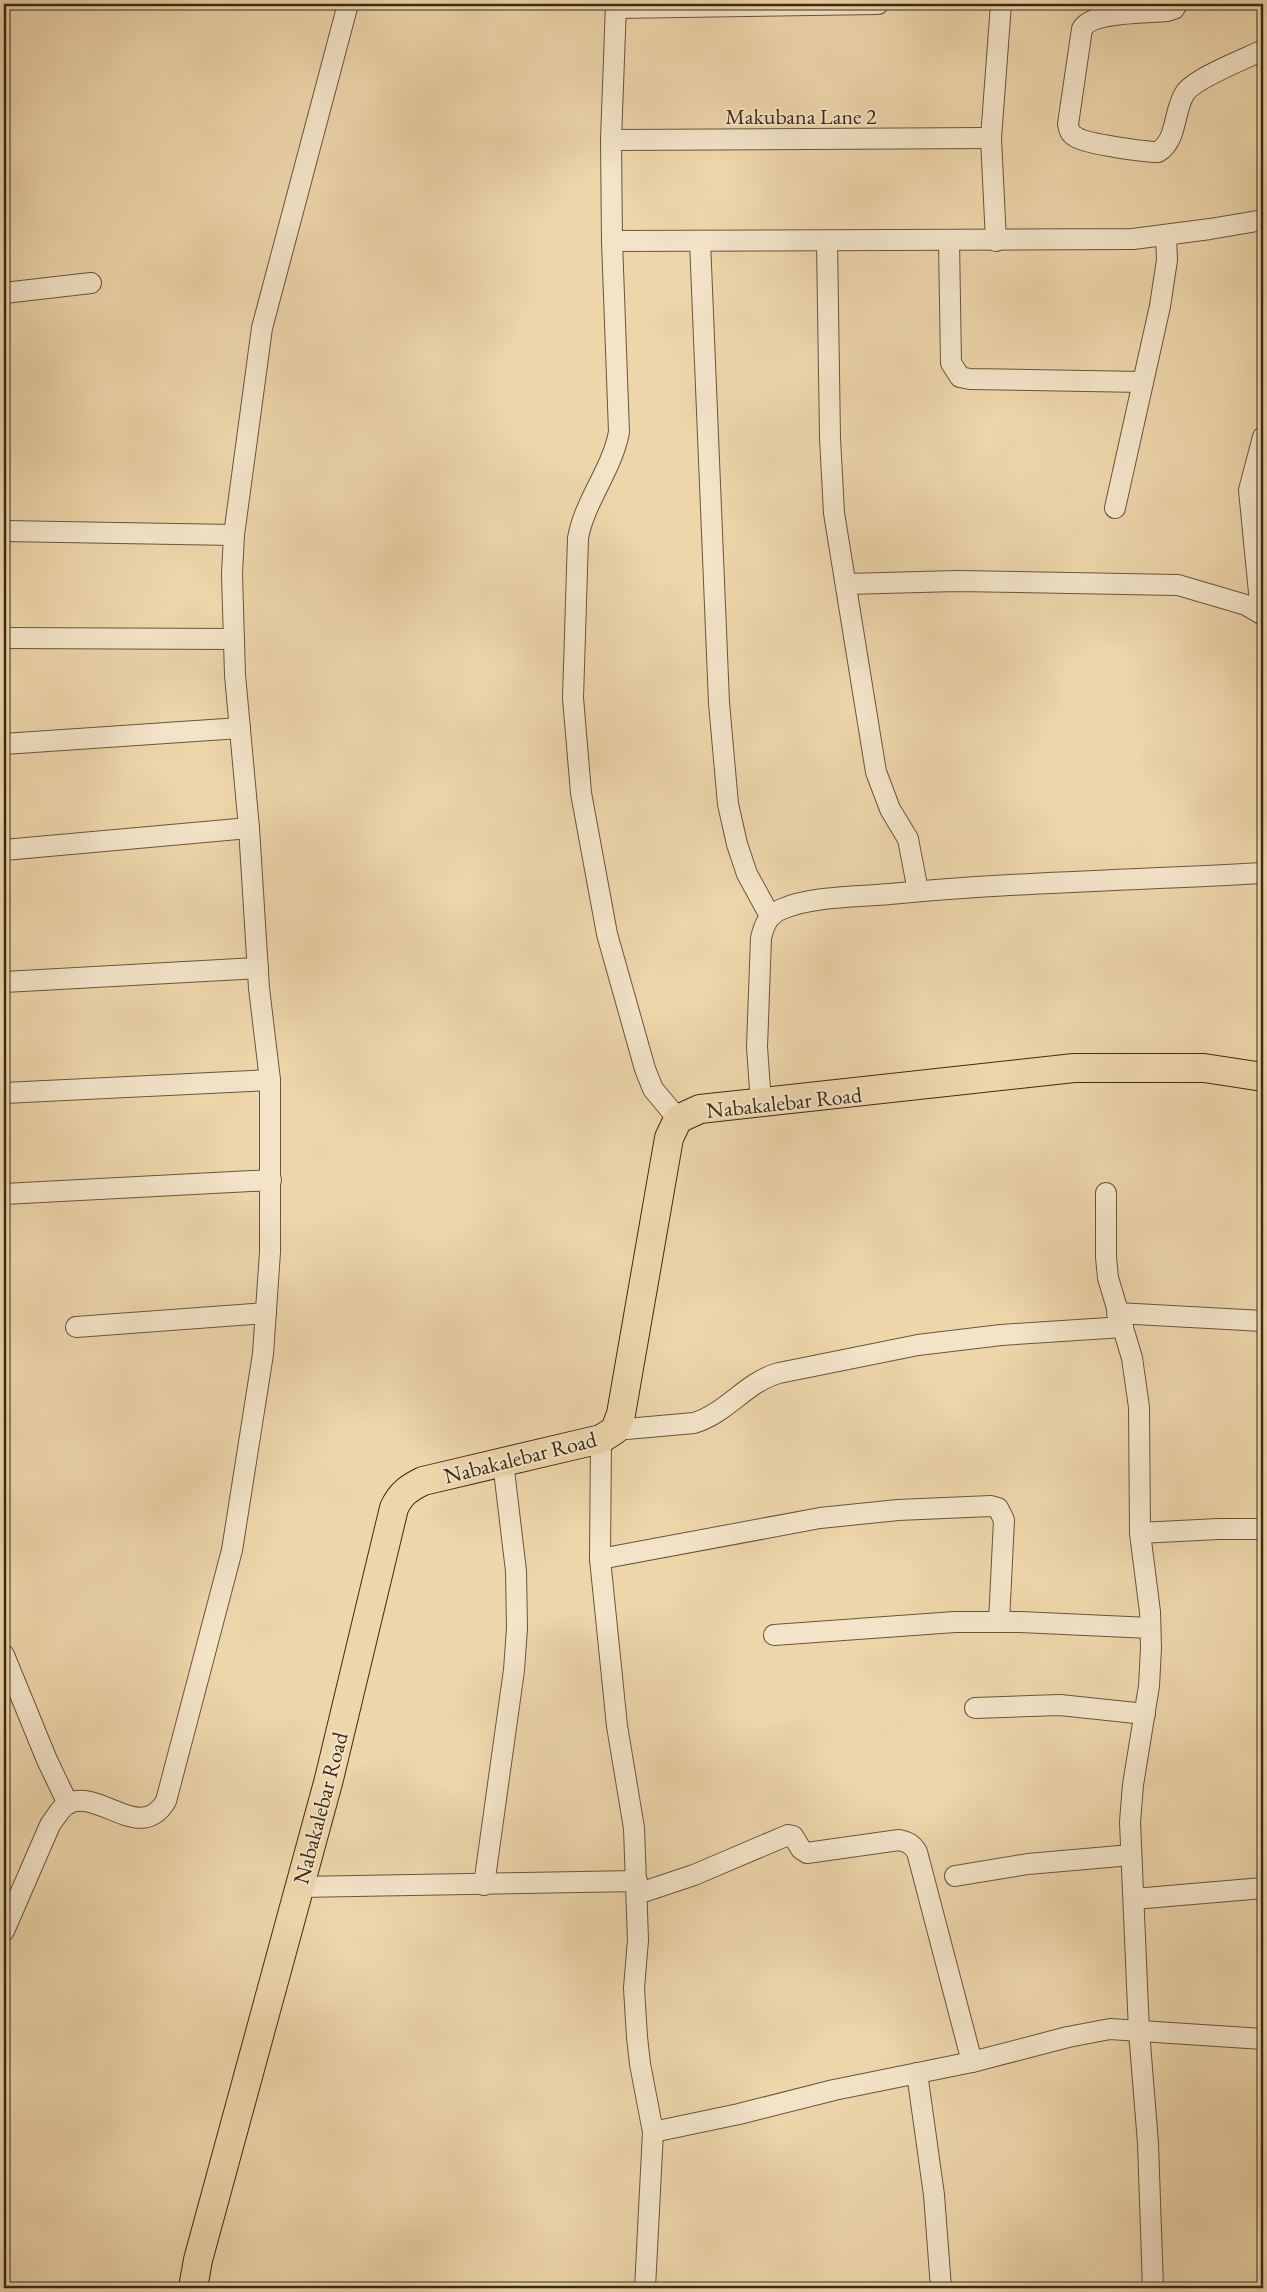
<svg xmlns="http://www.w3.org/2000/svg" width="1267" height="2292" viewBox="0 0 1267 2292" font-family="'EB Garamond',serif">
<rect width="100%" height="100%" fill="#edd6aa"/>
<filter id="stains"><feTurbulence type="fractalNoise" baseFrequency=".004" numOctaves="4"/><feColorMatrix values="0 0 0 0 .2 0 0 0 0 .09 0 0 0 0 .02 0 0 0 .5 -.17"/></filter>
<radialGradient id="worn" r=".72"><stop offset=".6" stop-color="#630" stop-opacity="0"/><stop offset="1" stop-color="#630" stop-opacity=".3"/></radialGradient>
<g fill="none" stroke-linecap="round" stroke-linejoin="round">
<g stroke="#68563a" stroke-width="22">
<g id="minor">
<path d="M616,4L611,140L612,241L619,432C612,470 585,500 578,538L573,698L581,793L607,934L645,1069L653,1089L678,1119"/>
<path d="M1177,4L1174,9L1167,11C1147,13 1091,11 1082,29L1068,124C1069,130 1070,134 1076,137C1086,144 1145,152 1158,152C1178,140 1173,111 1185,93C1195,78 1245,59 1263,50"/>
<polyline points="616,8 878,4"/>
<polyline points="611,140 991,138"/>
<polyline points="612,241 1133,239 1210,229 1263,220"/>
<polyline points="700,241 719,703 728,804 737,844 747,874 770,916"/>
<polyline points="827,241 830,438 834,513 876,772 890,809 908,839 918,891"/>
<polyline points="949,241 951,363 960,377 970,379 1143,382"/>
<polyline points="996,241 991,138 1001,4"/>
<polyline points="4,293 91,283"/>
<polyline points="1115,508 1160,306 1167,260 1166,236"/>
<polyline points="4,531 234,535"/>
<polyline points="846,584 957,581 1178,585 1246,605 1263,615"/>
<polyline points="1261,613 1249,490 1263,437"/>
<polyline points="4,638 234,639"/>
<polyline points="4,744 240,728"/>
<polyline points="4,850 249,828"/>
<polyline points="4,982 258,968"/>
<polyline points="4,1093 270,1080"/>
<path d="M761,1103L757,1047L761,938C764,925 768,915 782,909C812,896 857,897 890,894C1014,882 1139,880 1263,873"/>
<polyline points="1106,1193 1106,1257 1108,1278 1132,1358 1139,1407 1140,1533 1150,1612 1151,1648 1149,1686 1133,1785 1130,1822 1139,2031 1148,2143 1153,2288"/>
<polyline points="4,1194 271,1180"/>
<polyline points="1117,1313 1263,1321"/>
<polyline points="76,1327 266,1313"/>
<path d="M615,1430L694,1423C727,1413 746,1382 779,1373L918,1345L1001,1335L1123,1327"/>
<polyline points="601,1439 600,1559 617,1726 634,1828 638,1940 634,1988 637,2037 640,2064 653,2132 645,2288"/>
<polyline points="1140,1533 1218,1529 1263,1529"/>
<polyline points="600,1559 820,1518 898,1510 991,1506 998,1508 1004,1520 999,1622"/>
<polyline points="774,1635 955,1622 1020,1622 1150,1628"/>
<polyline points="4,1655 47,1760 68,1804"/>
<polyline points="975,1708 1060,1705 1145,1714"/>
<polyline points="955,1876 1028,1864 1131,1855"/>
<polyline points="484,1885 514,1670 517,1628 516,1571 503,1462"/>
<polyline points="299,1887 637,1881"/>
<path d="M637,1894L694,1875L788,1835L793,1836L801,1849L807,1853L899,1840C908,1842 912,1844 917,1852L972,2062"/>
<polyline points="1134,1899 1263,1888"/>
<path d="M4,1931L50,1825C55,1818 60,1809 67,1804C99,1787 140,1845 166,1801L232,1550L263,1354L270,1252V1080L259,988L249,828L235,675L232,574L234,535L262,328L348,4"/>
<polyline points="917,2073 934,2195 941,2288"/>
<polyline points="653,2132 739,2114 834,2090 972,2062 1068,2037 1110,2029 1263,2039"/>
</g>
</g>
<g stroke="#3b2b15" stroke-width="30">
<path id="primary" d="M193,2288L198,2260L329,1779L394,1508C401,1493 409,1488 423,1481L601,1439L615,1430L621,1414L669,1138L678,1119L700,1109L1074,1068H1204L1263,1077"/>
</g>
<use href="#minor" stroke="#f3e4c8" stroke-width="20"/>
<use href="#primary" stroke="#edd6aa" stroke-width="28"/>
</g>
<g text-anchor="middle" stroke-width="4" stroke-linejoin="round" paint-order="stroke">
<g font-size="22" fill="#3b2b15" stroke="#f3e4c8">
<text x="801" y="124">Makubana Lane 2</text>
<text transform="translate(784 1102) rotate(-6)" y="8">Nabakalebar Road</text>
<text transform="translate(520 1457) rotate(-14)" y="8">Nabakalebar Road</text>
<text transform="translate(320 1808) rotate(-75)" y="8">Nabakalebar Road</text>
</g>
</g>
<rect width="1267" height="2292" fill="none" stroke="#edd6aa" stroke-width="20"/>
<rect x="5" y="5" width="1257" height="2282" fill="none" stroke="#3b2b15" stroke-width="2.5"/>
<rect x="10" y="10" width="1247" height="2272" fill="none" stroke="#3b2b15"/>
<rect width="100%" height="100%" filter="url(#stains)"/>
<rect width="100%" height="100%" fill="url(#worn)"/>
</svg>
